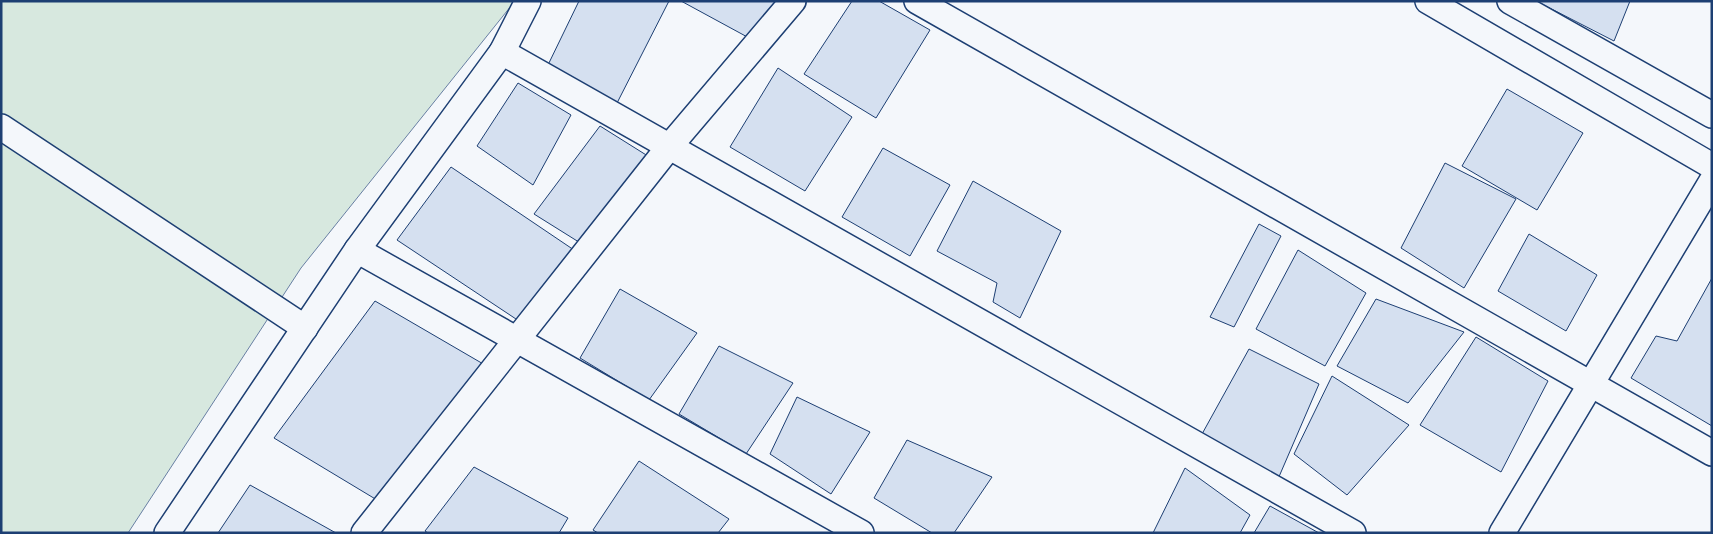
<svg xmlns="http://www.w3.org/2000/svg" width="1713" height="534" viewBox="0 0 1713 534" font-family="'Fira Sans Condensed',sans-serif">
<rect width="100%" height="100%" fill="#f4f7fb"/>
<polygon fill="#d7e8df" stroke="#687fa3" points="1,1 515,1 301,268 128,533 1,533"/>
<g fill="#d5e0f0" stroke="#1d3f73">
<polygon points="579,1 669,1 616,105 547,67"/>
<polygon points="681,1 785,1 751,39"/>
<polygon points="852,1 879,1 930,30 876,118 804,74"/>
<polygon points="1536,1 1630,1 1614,41"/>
<polygon points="778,68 852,117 805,191 730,147"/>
<polygon points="518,83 571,115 533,185 477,146"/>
<polygon points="1507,89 1583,133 1537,210 1462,166"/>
<polygon points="600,126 651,158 582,244 534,214"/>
<polygon points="883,148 950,185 910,256 842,217"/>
<polygon points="1445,163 1516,199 1464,288 1401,248"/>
<polygon points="451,167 574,250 519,321 397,240"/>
<polygon points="973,181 1061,231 1020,318 993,302 997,283 937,251"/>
<polygon points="1259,224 1281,236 1234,327 1210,317"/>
<polygon points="1529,234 1597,275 1566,331 1498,291"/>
<polygon points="1298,250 1366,293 1325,366 1256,329"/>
<polygon points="1712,278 1712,426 1631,378 1656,336 1677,341"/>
<polygon points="620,289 697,333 649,400 580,358"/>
<polygon points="1376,299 1464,332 1408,403 1337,366"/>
<polygon points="375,301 485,365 382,503 274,438"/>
<polygon points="1476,337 1548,381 1501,472 1420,425"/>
<polygon points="719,346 793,383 746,454 679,414"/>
<polygon points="1249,349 1319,384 1278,479 1202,434"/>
<polygon points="1332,376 1409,425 1347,495 1294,454"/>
<polygon points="797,397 870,432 831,494 770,454"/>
<polygon points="907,440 992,477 954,533 932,533 874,498"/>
<polygon points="639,461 729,519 718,533 598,533 593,530"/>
<polygon points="474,467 568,518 559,533 428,533 425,531"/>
<polygon points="1185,468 1250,515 1240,533 1153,533"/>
<polygon points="250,485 336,533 218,533"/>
<polygon points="1270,506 1319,533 1254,533"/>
</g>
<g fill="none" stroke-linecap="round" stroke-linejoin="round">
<g stroke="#1d3f73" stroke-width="28">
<g id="street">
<polyline points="917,1 1712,453"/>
<polyline points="1428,1 1712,166"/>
<polyline points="1510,1 1712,115"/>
<polyline points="502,52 1353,533"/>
<polyline points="1,127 305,328"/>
<polyline points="357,250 861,533"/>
<polyline points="167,533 357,250 502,52 528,1"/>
<polyline points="364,533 669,147 793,1"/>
<polyline points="1502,533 1712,181"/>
</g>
</g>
<use href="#street" stroke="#f4f7fb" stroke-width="25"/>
</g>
<rect width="1713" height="534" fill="none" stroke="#1d3f73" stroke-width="5"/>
</svg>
